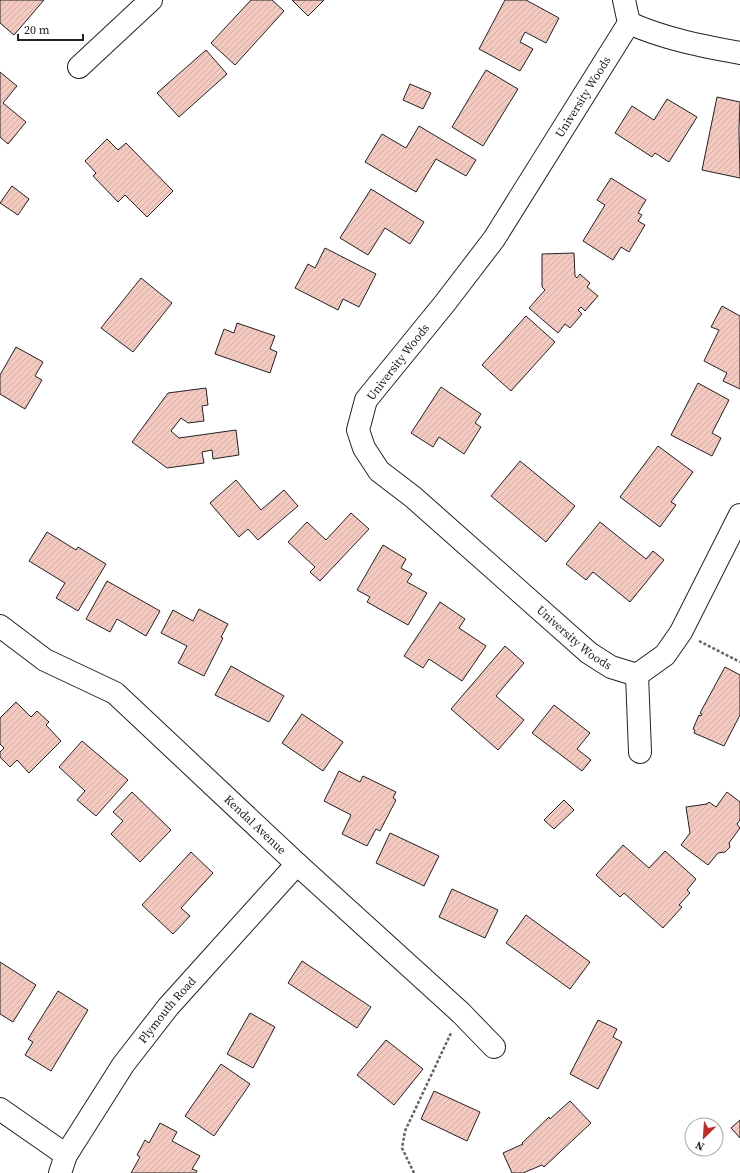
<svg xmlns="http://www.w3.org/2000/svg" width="740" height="1173" viewBox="0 0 740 1173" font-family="'Source Serif 4',serif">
<defs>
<pattern id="building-hatch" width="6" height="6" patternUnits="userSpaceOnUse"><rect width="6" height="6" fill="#f3c9c0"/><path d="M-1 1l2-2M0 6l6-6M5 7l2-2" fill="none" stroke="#d0aca5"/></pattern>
</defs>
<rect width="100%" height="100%" fill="#fff"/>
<g fill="url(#building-hatch)" stroke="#222">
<polygon points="0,0 44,0 14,35 0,23"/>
<polygon points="251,0 272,0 284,11 235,65 211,43"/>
<polygon points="292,0 324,0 308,16"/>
<polygon points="505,0 526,0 559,18 546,43 525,32 520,42 533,49 520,71 479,49"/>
<polygon points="206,50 227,74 179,117 157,93"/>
<polygon points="486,70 518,89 483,146 452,127"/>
<polygon points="0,72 17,86 3,103 26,122 8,144 0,137"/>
<polygon points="410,84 431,93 423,109 403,100"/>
<polygon points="717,97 740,102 739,129 740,178 702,170"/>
<polygon points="667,99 697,117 669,162 655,153 652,157 615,133 632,106 654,120"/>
<polygon points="419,126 476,160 466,176 436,159 416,192 365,162 382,134 406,148"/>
<polygon points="107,139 118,150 126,143 173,191 147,217 125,195 118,202 93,176 96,173 85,161"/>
<polygon points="611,178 646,200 638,213 642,215 638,221 645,225 629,252 621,247 613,260 583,241 605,205 597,200"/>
<polygon points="12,186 29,199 18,215 0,203"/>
<polygon points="371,189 424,222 410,244 385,228 368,255 340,238"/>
<polygon points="325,248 376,274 359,307 343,299 338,310 295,288 308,264 315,268"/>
<polygon points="574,253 575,276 577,278 580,274 590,283 587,287 598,296 585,311 581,307 578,310 582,314 570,328 565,324 558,333 529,308 545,290 542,287 542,254"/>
<polygon points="141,278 172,303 133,352 101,328"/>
<polygon points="722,306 740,316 740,389 723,381 727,373 704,361 719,330 711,327"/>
<polygon points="526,316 555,342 511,391 482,365"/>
<polygon points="237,323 275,336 270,349 277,352 270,373 215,354 224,329 234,333"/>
<polygon points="16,347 43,362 35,376 42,380 25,409 0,394 0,375"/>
<polygon points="698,383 729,400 712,433 721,438 712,456 671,435"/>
<polygon points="441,387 481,414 475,423 481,427 464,454 439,437 433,447 411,433"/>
<polygon points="206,388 208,405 202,406 204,421 188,423 181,418 171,431 179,438 236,430 239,455 213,459 212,450 202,452 204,463 167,468 132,442 168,393"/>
<polygon points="658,446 693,472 671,502 676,505 660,527 620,497"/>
<polygon points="520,461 575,506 546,542 491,496"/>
<polygon points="236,480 261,510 284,490 298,506 258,540 248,529 239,537 210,503"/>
<polygon points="351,513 369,529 320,581 310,572 315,567 288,542 307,522 326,540"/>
<polygon points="600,522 646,559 653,551 664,560 630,602 593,572 586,580 566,564"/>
<polygon points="47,532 76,550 78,547 106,564 78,611 56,598 65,583 29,561"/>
<polygon points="383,545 406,559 401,568 412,574 407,582 427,593 408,625 367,602 370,597 357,590"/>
<polygon points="107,581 160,611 146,636 117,619 110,632 86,619"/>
<polygon points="440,602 465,619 459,628 486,646 462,681 429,659 423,668 404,656"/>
<polygon points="199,609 228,624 221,637 223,638 204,676 178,663 187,646 161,633 173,610 193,621"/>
<polygon points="505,646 524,663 496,696 524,720 498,750 451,709"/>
<polygon points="231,666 284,696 269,722 215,695"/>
<polygon points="725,667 740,675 740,715 724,746 694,733 695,730 693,729 699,715 701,716 702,714 700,713"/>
<polygon points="16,702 31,717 37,711 49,722 46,725 61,741 29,773 17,760 10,767 0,757 0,752 4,748 0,744 0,718"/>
<polygon points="554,705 590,733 577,749 591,760 582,771 532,733"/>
<polygon points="302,714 343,742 323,771 282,743"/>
<polygon points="82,741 128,780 96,816 77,800 85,791 59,767"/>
<polygon points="339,771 360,782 363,776 396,792 393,798 396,800 380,831 376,829 367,846 342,834 351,815 324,801"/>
<polygon points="132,792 171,830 140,862 111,834 123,821 113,812"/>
<polygon points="727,792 740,802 740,820 737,824 740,828 729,843 730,847 725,852 718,853 708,865 681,845 690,833 686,807 707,804 709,802 716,807"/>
<polygon points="564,800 574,810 554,829 544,820"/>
<polygon points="390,833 439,856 424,886 376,863"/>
<polygon points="623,845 649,868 665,851 696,879 687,890 690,893 679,905 682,907 663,928 624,893 620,897 596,875"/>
<polygon points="191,852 213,873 181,908 190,916 173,934 142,905"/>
<polygon points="452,889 498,910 485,938 439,917"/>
<polygon points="526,915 590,962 570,989 506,943"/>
<polygon points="302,961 371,1007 357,1028 288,983"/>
<polygon points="0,962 36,985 13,1022 0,1014"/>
<polygon points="58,991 88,1010 51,1071 25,1055 33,1042 28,1039"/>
<polygon points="250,1013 275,1027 253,1068 227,1054"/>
<polygon points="598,1020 617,1029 613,1037 622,1042 598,1089 570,1074"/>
<polygon points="386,1040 423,1069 394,1105 357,1075"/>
<polygon points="221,1064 250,1084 214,1136 185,1116"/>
<polygon points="434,1091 480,1112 467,1141 421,1119"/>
<polygon points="570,1101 591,1123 544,1167 542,1165 523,1173 512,1173 503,1153 523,1144 522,1143 549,1117 550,1119"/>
<polygon points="740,1120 740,1138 731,1128"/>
<polygon points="160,1123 177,1132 172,1141 200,1156 192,1169 197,1171 196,1173 131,1173 140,1157 137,1155 145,1140 149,1143"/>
</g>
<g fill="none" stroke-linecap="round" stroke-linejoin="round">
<g stroke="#222" stroke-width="24">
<g id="minor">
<polyline points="624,0 629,23"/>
<path id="s1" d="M740,53C702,46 665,39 629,23L494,239L445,303L366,400L358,430L364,448L379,471L413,497L589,653L611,667L637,675L665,655L681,632L740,515"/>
<polyline points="79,67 151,0"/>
<path id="s2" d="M0,626L45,660L115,693L297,864L461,1013L494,1047"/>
<polyline points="637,675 640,752"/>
<polyline points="0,1109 66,1155"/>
<path id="s3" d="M60,1173L66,1155L123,1065L168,1007L297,864"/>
</g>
</g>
<g stroke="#646464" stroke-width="2.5" stroke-dasharray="3 2" stroke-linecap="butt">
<polyline points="699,641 740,662"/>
<polyline points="414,1173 402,1148 405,1131 451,1033"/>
</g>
<use href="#minor" stroke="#fff" stroke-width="22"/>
</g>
<g text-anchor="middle" stroke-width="3" stroke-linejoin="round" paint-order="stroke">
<g font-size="12" fill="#222" stroke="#fff">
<text transform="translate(583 97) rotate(-58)" y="4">University Woods</text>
<text transform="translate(398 362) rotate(-52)" y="4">University Woods</text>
<text dy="4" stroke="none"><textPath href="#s1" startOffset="910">University Woods</textPath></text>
<text dy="4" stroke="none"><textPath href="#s2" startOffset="326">Kendal Avenue</textPath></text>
<text dy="4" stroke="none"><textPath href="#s3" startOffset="196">Plymouth Road</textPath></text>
</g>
</g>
<g transform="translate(704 1137) rotate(205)"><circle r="19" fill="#ffffff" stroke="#a7a7a7"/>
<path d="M0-3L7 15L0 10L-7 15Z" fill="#c62828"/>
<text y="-6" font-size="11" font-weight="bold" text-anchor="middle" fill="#222222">N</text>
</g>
<path d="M18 34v6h65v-6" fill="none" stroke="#222222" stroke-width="2"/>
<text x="24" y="34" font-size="12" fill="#222222" stroke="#ffffff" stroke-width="3" paint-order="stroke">20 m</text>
</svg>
